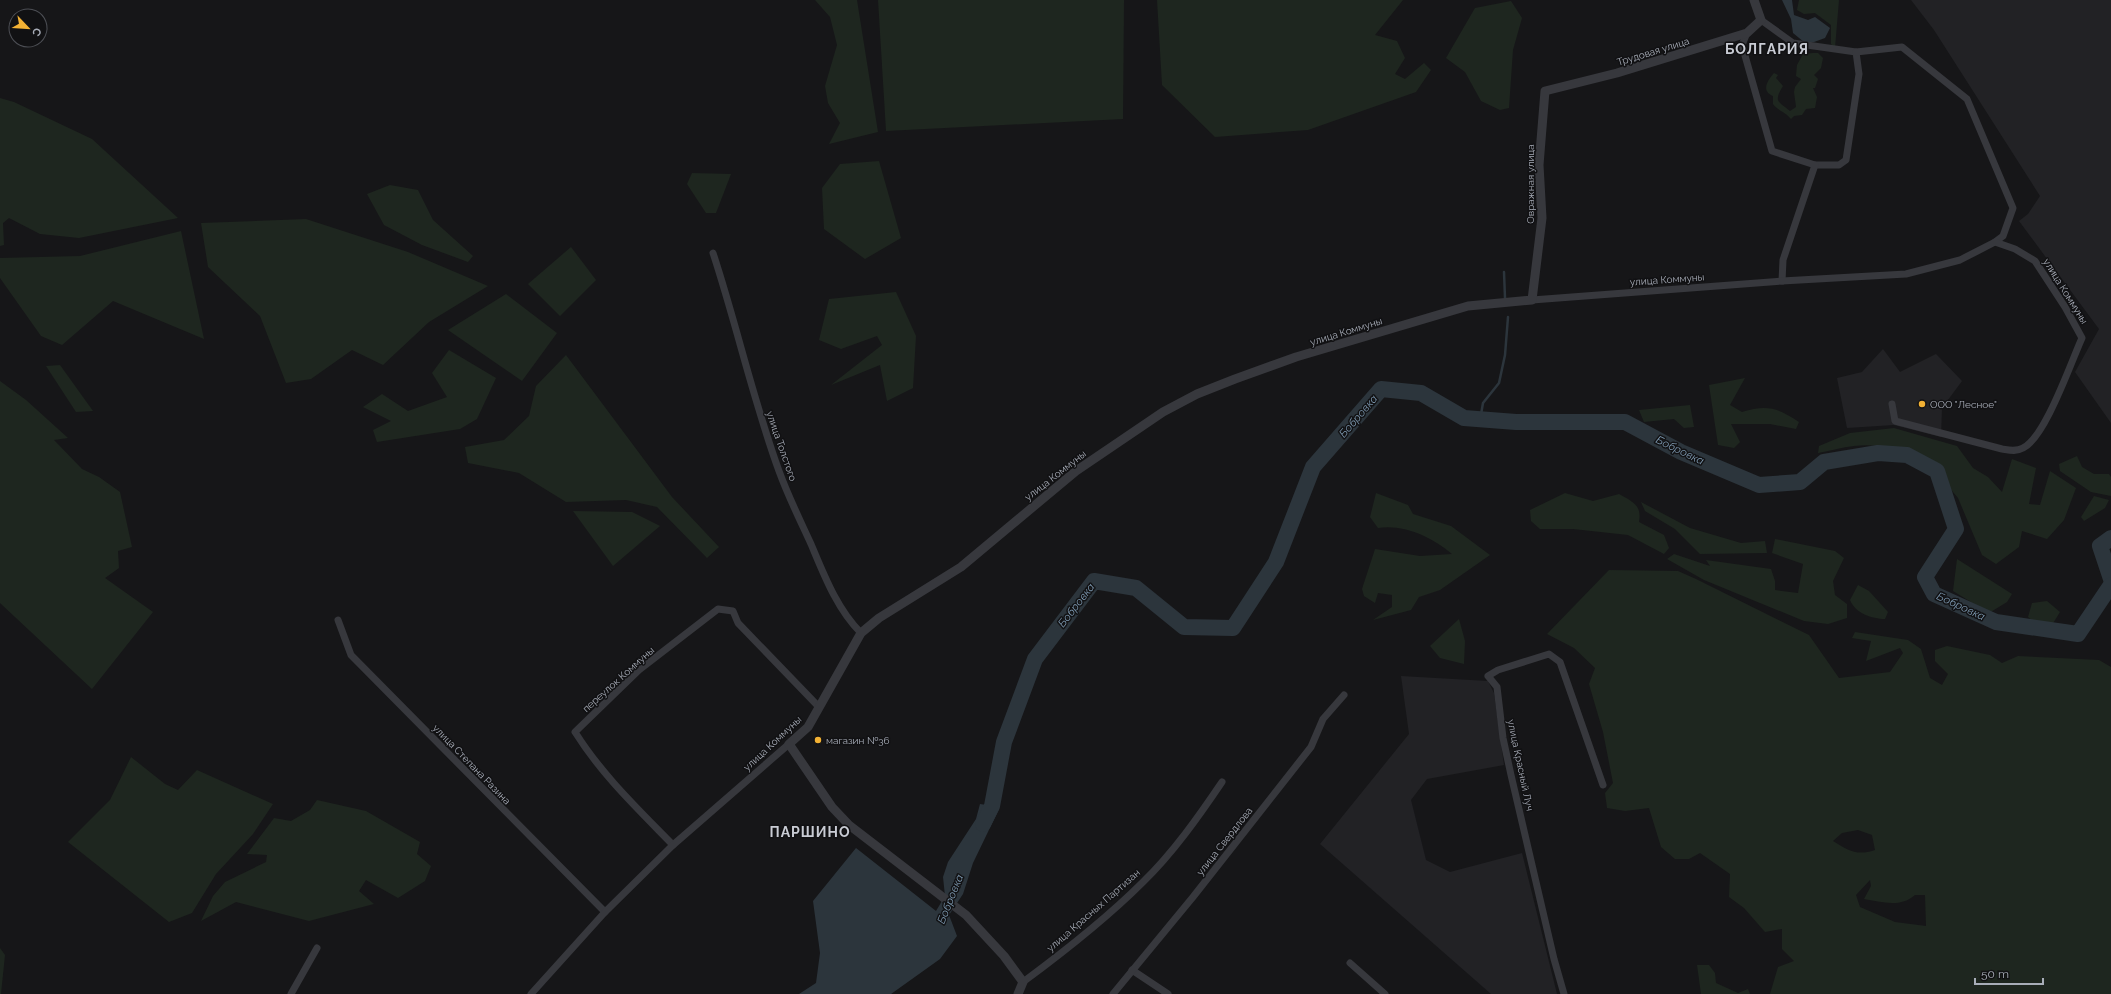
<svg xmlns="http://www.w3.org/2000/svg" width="2111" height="994" viewBox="0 0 2111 994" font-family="Raleway,sans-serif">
<rect width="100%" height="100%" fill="#161618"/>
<g fill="#222225">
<polygon points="1911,0 2111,0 2111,423 2075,372 2099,329 2019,221 2028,214 2040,196 1934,30"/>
<polygon points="1883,349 1900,372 1936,354 1962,381 1942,408 1941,437 1894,425 1847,428 1837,378 1862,372"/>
<polygon points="1401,676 1488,681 1494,693 1504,765 1427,779 1411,800 1426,860 1450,872 1522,853 1557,994 1491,994 1320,844 1409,734"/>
</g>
<g fill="#1e261f" fill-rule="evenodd">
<polygon points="815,0 857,0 878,132 829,144 840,123 828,103 825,86 837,45 830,17"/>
<polygon points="878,0 1124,0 1123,119 886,131"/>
<polygon points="1157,0 1403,0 1375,35 1397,41 1405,58 1395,74 1405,79 1424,63 1431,70 1416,92 1308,130 1215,137 1162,85"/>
<polygon points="1799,0 1839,0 1835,48 1831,44 1831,25 1815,13 1804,14 1797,10"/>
<polygon points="1511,1 1522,18 1513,50 1509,108 1500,110 1481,101 1465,72 1446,58 1475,8"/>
<path d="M1813,53H1818L1823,58L1821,68L1814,75L1818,79L1815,88H1813L1817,97L1815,108L1806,109L1802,115L1794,116L1791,119C1786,112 1778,111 1773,104V96C1761,91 1767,81 1774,73L1778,75L1776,78L1783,86C1774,101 1777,101 1790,111L1796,107L1794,92L1795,87L1801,79L1796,76L1797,65L1803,54Z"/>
<polygon points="0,98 14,102 92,139 178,218 79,238 40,234 9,218 3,223 4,245 0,246"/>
<polygon points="879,161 901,238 865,259 824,229 822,188 840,164"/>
<polygon points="692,173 731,174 716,213 706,213 687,184"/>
<polygon points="390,185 418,190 433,220 473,256 468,262 422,245 384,225 367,194"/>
<polygon points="306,219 408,252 488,286 429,322 383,365 352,350 311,379 286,383 260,316 208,267 201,223"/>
<polygon points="181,231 204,339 113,301 62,345 41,336 0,278 0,258 80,256"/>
<polygon points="571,247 596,280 560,316 528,284"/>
<polygon points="896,292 916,336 913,388 887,401 880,365 831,385 882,345 877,336 841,349 819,340 829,299"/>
<polygon points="506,294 557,333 522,381 448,330"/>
<polygon points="449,350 496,378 477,419 460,429 377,442 373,430 391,421 363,407 382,394 408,411 447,397 432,373"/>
<polygon points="566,355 672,497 719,547 707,558 657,507 626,500 566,502 519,473 468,463 465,447 504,440 529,416 536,386"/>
<polygon points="60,365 93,411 76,412 46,366"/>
<path d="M1745,378L1730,405L1742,412C1767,404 1778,408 1799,422L1796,429L1770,424H1731L1740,442L1734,448L1718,445L1709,385Z"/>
<polygon points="0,381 26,400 68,438 54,440 82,469 99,477 120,492 132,547 118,551 119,568 105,578 153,612 92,689 0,603"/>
<polygon points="1690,405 1694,427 1684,428 1674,419 1644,422 1639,410"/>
<path d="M1894,428L1957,446L1973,468L1988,477L2002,492L2012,459L2036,468L2029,504L2040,505L2050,471L2076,488L2064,520L2047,539L2022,531L2019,547L1996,564L1982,555L1958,498L1948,486L1943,467C1914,454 1886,442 1854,446C1842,447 1830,451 1818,453L1819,446L1850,433Z"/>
<polygon points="2077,456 2082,467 2094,474 2109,474 2111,477 2111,496 2091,492 2060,471 2059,464"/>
<path d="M1376,493L1408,505L1413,514L1451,526L1490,555L1440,590L1419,597L1411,610L1373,620L1392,607V595L1378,593L1375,603L1364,596L1362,589L1375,549L1420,556L1452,554C1432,537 1404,524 1378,528L1370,517Z"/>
<path d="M1565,493L1593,501L1619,494C1633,502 1642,505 1639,522L1664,535L1669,548L1664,554L1628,535L1573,529H1540L1531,521L1530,510Z"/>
<polygon points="2094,496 2109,500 2105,508 2084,521 2081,517"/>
<polygon points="1641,502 1690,528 1741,543 1765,541 1767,553 1700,554 1675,529 1645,511"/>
<polygon points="573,511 632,512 660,526 613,566"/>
<polygon points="1775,539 1835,551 1844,558 1833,581 1835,595 1847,604 1847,618 1828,624 1804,621 1704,580 1667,559 1674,554 1710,566 1706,560 1771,569 1775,581 1775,590 1798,593 1803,564 1772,553"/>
<polygon points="1957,559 2012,594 2007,602 1989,613 1953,591"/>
<path d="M1609,570L1678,571L1696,579L1809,635L1839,678L1890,672L1903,653L1900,648L1866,661L1871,641L1852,638L1855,632L1908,640L1921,649L1930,678L1942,685L1948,674L1935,661V650L1947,646L1990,655L2002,663L2018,656L2099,660L2111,667V994H1770L1778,967L1794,961L1782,949V929L1765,932L1744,908L1729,897L1730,874L1700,853L1689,859H1675L1661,847L1649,808L1625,811L1607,808L1605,793L1613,783L1603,732L1589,684L1595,668L1574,648L1547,634ZM1858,830L1872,835L1875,850C1857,856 1849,851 1833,841L1842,833ZM1870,880L1871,886L1864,899C1881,902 1901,908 1915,895H1925L1926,926L1895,922L1860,907L1856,895Z"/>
<path d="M1858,585L1869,591L1888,612L1885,619C1872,619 1855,613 1850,600Z"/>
<polygon points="2047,601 2060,612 2052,625 2037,624 2028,617 2032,603"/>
<polygon points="1459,619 1465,641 1464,664 1440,658 1430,646"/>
<polygon points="131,757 165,784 178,790 197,770 273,804 253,834 216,874 192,913 169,922 68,842 110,800"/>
<polygon points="317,800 366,811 420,842 417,854 431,866 425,881 398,898 366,880 359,891 374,904 309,921 236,902 201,921 213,896 225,882 266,862 267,855 247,854 274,818 291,821 310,810"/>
<polygon points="0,948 5,955 1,994 0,994"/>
<polygon points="1697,965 1709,965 1715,973 1716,983 1738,993 1748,989 1750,994 1701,994"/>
</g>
<g fill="#2c353c">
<polygon points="1782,0 1792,0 1794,15 1808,20 1815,17 1830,28 1825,38 1814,42 1804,42 1793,33 1791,19"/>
<polygon points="980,804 992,806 999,809 973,863 963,894 949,915 957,936 940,959 891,994 799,994 816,983 820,953 813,901 856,848 936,911 945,896 943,877 948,862 976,819"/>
</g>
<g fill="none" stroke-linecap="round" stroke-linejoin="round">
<g stroke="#2c353c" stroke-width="2.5">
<polyline points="1504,272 1505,298"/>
<polyline points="1480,420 1483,403 1499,383 1505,355 1508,317"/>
</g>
<g stroke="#2c353c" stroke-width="16">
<polyline points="2111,538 2100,546 2111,579"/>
<polyline points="983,824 992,806 1004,742 1035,659 1094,581 1136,588 1184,627 1233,628 1276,562 1313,467 1381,389 1421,393 1464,418 1516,422 1625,422 1681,452 1759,485 1800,482 1824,462 1878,453 1907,455 1937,471 1956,529 1925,577 1934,594 1996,622 2078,634 2111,585"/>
</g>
<g stroke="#37383d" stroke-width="7">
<polyline points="1761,20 1793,43 1856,52 1859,74 1846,160 1839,165 1815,165"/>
<polyline points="1747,33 1742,45 1772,151 1815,165 1783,260 1782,281"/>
<polyline points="1856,52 1902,47 1967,99 2013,208 2003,236 1995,242"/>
<path d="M713,253C737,326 753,400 779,471C788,496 800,520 811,544C824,575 837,609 861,633"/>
<path d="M1532,300L1782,281L1906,274L1960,260L1995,242L2015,249L2035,261L2065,307L2082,338C2071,362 2045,438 2023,448C2016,452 2009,450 2002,449L1895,421L1892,404"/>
<polyline points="338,620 351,655 605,912"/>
<path d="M673,845C638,809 602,775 575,732L639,670L718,609L733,611L738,623L818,706"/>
<polyline points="1350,963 1385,994"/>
<polyline points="1132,970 1168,994"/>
<path d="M1023,982C1065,951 1106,919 1143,882C1173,853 1199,816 1222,782"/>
<polyline points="291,994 317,948"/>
<polyline points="531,994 605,912 673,845 789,744"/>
<polyline points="1113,994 1193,897 1311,747 1323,719 1344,695"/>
<polyline points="1564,994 1554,959 1511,775 1503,738 1497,687 1488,676 1498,670 1549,654 1560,662 1603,785"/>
</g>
<polyline stroke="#37383d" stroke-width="9" points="1018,994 1023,982 1004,956 966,915 849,825 832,807 789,744 808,727 861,633 879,618 961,567 1076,471 1163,412 1197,394 1235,379 1296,357 1468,306 1532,300 1542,218 1539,165 1545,91 1617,73 1747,33 1761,20 1754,0"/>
</g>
<g fill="#f2b134" stroke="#111113" stroke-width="1.5">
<circle cx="1922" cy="404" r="4"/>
<circle cx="818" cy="740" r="4"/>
</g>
<g text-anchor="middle" stroke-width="3" stroke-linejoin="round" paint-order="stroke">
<g font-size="10" fill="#a8adb8" stroke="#111113">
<text transform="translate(1653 51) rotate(-17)" y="4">Трудовая улица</text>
<text transform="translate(1530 184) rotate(-90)" y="4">Овражная улица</text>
<text transform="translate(1667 279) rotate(-4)" y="4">улица Коммуны</text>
<text transform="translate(2066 291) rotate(58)" y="4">улица Коммуны</text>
<text transform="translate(1346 331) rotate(-17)" y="4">улица Коммуны</text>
<text transform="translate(782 446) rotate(71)" y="4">улица Толстого</text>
<text transform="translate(1055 475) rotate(-38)" y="4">улица Коммуны</text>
<text transform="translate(618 679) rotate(-42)" y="4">переулок Коммуны</text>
<text transform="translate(772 743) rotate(-43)" y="4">улица Коммуны</text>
<text transform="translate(472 764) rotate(46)" y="4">улица Степана Разина</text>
<text transform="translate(1521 765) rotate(78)" y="4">улица Красный Луч</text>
<text transform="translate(1224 841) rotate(-52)" y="4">улица Свердлова</text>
<text transform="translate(1093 910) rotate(-41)" y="4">улица Красных Партизан</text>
</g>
<g font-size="10" fill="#a8adb8" stroke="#111113" text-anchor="start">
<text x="1930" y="408">ООО "Лесное"</text>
<text x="826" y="744">магазин №36</text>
</g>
<g font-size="11" font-style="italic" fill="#7f9bb3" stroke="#111113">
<text transform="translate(1358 416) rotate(-49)" y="4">Бобровка</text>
<text transform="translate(1680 450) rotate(26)" y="4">Бобровка</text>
<text transform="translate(1076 605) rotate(-52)" y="4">Бобровка</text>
<text transform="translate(1961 606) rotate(25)" y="4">Бобровка</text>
<text transform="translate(950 899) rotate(-68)" y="4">Бобровка</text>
</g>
<g font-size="14" font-weight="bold" letter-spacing="1" fill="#c9ccd4" stroke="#111113">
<text x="1767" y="54">БОЛГАРИЯ</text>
<text x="810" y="837">ПАРШИНО</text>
</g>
</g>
<g transform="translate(28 28) rotate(115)"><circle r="19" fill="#111113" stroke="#4d4f55"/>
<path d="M0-3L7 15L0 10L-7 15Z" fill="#f2b134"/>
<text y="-6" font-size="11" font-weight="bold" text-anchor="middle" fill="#a8adb8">С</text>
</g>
<path d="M1975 978v6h68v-6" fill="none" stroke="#a8adb8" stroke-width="2"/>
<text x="1981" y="978" font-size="12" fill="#a8adb8" stroke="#111113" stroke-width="3" paint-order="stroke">50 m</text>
</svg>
